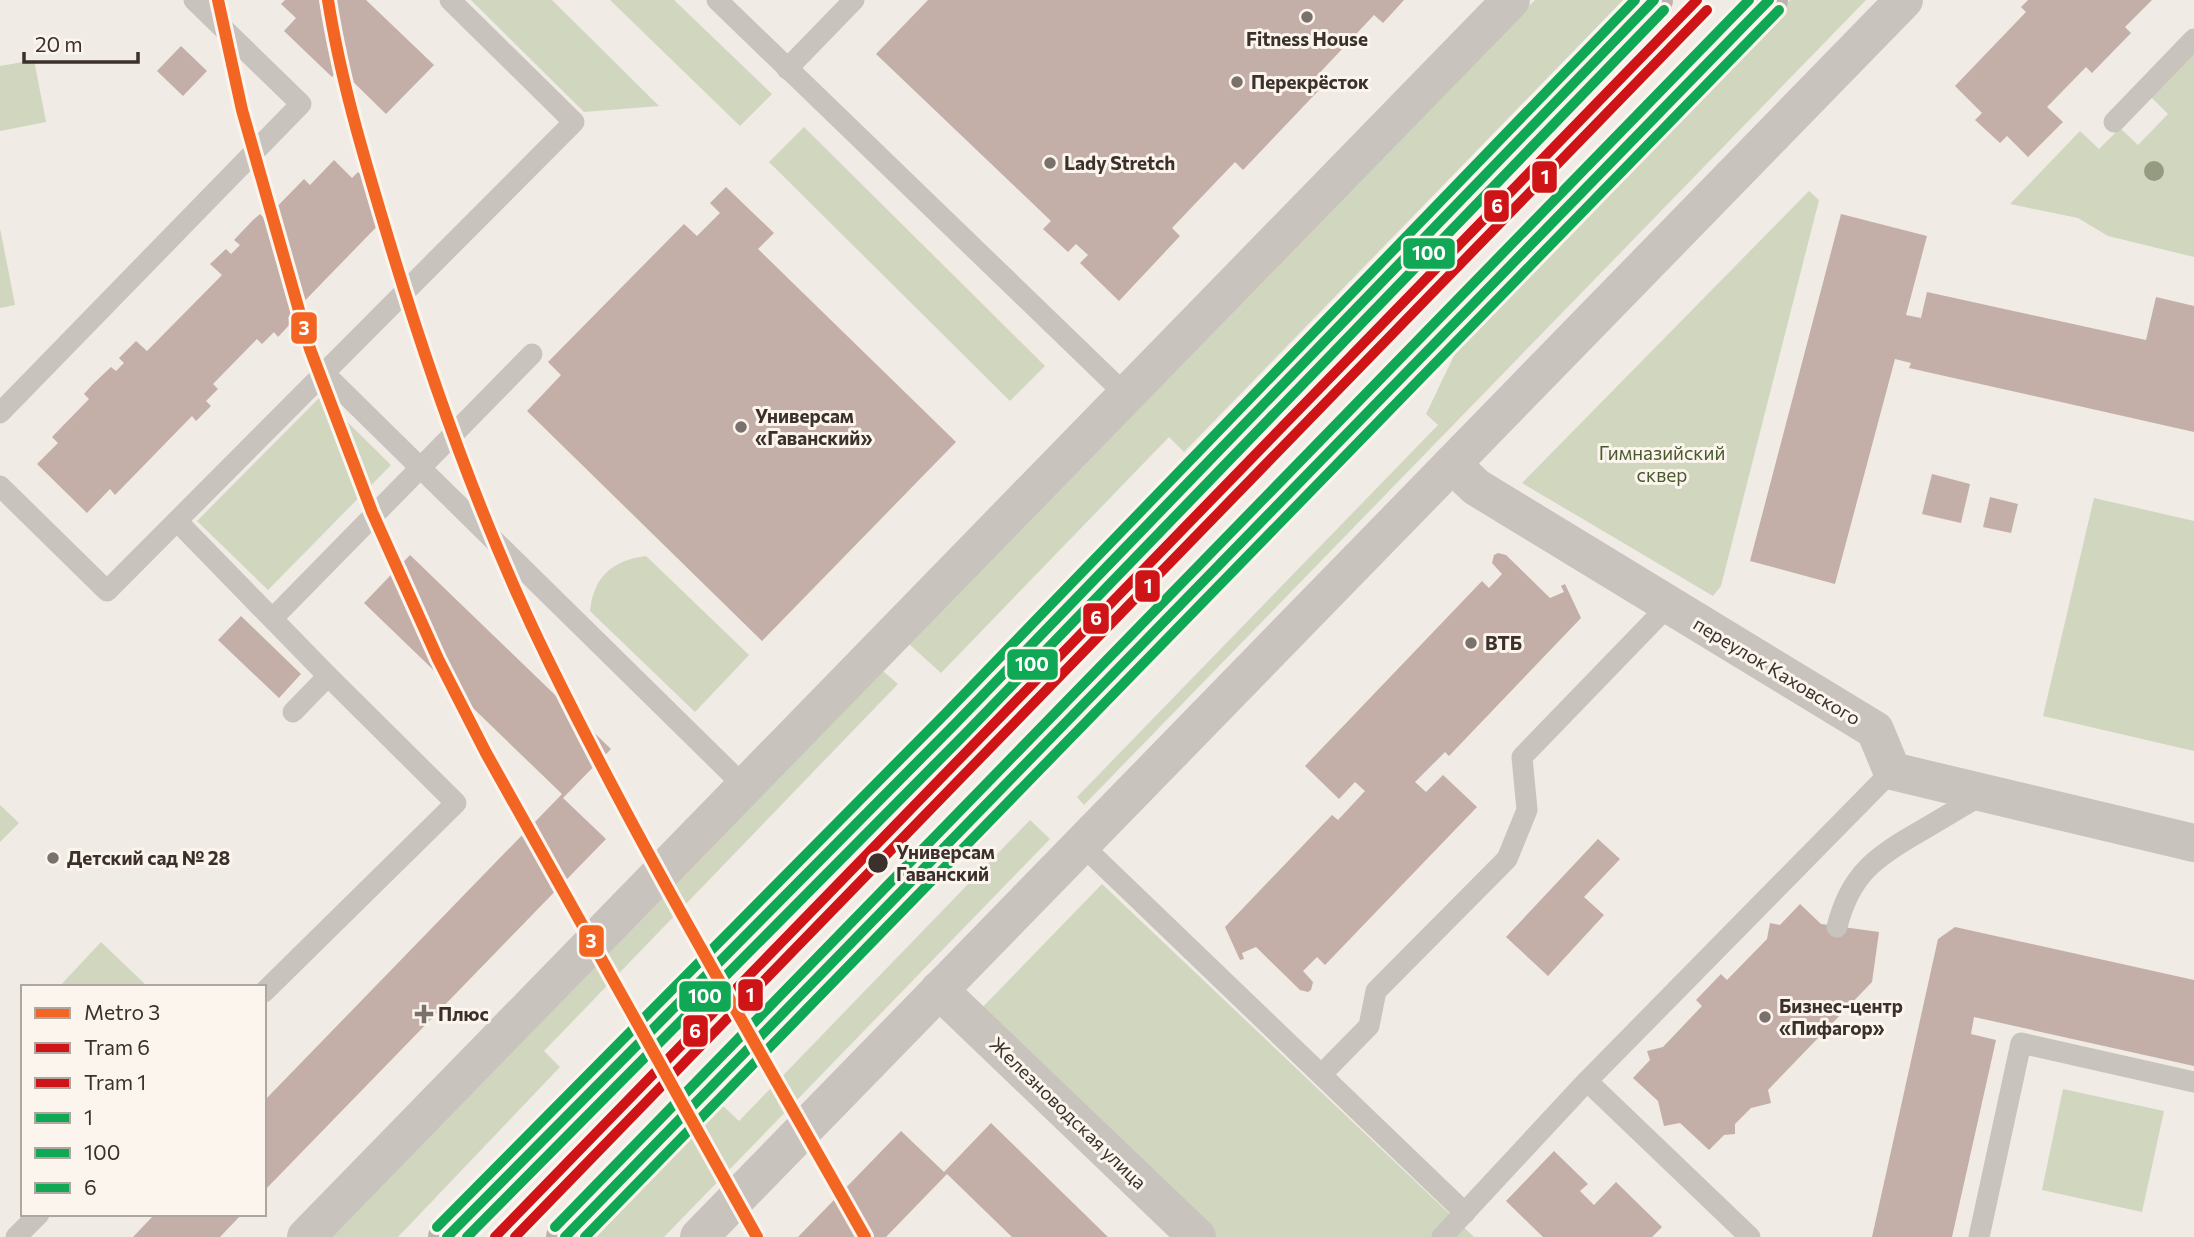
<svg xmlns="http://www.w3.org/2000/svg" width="2194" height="1237" viewBox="0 0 2194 1237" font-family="Commissioner,sans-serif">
<rect width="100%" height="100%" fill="#f0ebe5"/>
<g fill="#d1d6bf">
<polygon points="471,0 552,0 659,106 584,112"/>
<polygon points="610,0 674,0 772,94 740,126"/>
<polygon points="1535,0 1623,0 1184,452 1169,437 941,673 909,644"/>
<polygon points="1790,0 1866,0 1084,805 1077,797 1438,425 1426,414 1463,337"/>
<polygon points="2194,52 2194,257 2108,236 2078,218 2010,204 2080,131 2099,149 2120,128 2138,145 2168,114 2151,97"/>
<polygon points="34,60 46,122 0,131 0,66"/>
<polygon points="804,127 1045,366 1010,401 769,162"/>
<polygon points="1809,191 1819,200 1721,586 1713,596 1522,483"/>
<polygon points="0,228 15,305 0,308"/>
<polygon points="321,396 391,465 268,590 197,521"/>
<polygon points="2094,498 2194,521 2194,751 2043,716"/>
<path d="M646,556L749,655L695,712L590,611C593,577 613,560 646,556Z"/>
<polygon points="883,671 898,684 544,1051 560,1067 398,1237 332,1237"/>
<polygon points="0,805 19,823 0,842"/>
<polygon points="1030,820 1050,839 664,1237 592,1237 722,1105 739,1121"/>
<polygon points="1102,884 1474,1237 1217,1237 979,1011"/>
<polygon points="101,942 148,987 59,987"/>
<polygon points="2063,1089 2164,1111 2142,1212 2042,1190"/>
</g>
<g fill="#c3afa7">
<polygon points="285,0 366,0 434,65 386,114 340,69 332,77 284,31 296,18 281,4"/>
<polygon points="928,0 1404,0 1383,23 1374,15 1312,81 1320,89 1243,170 1235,162 1172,228 1180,236 1119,301 1080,263 1088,255 1076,244 1068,252 1043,229 1051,221 876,54"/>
<polygon points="2028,0 2152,0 2125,27 2131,33 2092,73 2086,67 2047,107 2063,122 2028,157 2007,136 2000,143 1975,120 1982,113 1955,86 2026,12 2021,7"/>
<polygon points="181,46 207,71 183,96 157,71"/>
<polygon points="334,160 352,178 358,172 379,192 373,199 389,214 288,318 292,322 278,337 274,332 262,344 257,339 213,384 218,389 206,401 211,406 196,421 192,416 115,495 110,489 87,513 37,464 58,443 52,437 89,399 84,394 92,385 111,367 116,371 124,363 119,358 136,341 147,351 222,275 210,264 226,249 231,254 240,245 234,240 253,220 260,214 265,219 304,179 310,185"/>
<polygon points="726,187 774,233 758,249 956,442 762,641 527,411 561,375 548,362 684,224 697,236 720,213 710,203"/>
<polygon points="1841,214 1927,236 1906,315 1921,318 1927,292 2146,340 2156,297 2194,306 2194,432 1909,368 1911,363 1895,359 1835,584 1750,561"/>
<polygon points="1932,474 1970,484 1961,523 1922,514"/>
<polygon points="1990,497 2018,504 2011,533 1983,527"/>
<polygon points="1498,553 1506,555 1550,598 1564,592 1561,586 1565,584 1581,618 1449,756 1445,752 1415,782 1426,792 1443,775 1477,807 1325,965 1317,957 1303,971 1313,982 1311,990 1308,992 1300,990 1256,947 1242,953 1244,959 1240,960 1225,927 1332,815 1338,820 1365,791 1355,782 1339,799 1305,766 1482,581 1489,588 1502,574 1492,563 1494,555"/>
<polygon points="410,555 611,749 563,798 606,839 264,1191 264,1101 562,794 364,603"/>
<polygon points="241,616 301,674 279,698 218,640"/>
<polygon points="1598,839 1620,859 1584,897 1604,915 1548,976 1506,937"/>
<polygon points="1800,904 1821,924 1879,932 1872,982 1768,1090 1771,1103 1751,1108 1735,1124 1735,1134 1724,1135 1709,1150 1680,1123 1664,1126 1658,1101 1633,1078 1650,1060 1647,1051 1663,1047 1702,1006 1696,1000 1721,974 1727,980 1767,939 1770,923 1780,925"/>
<polygon points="1955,927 2194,980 2194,1066 1974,1017 1971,1034 1996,1040 1952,1237 1872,1237 1938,939"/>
<polygon points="991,1123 1108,1237 1012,1237 947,1174 886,1237 798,1237 901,1131 944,1172"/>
<polygon points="1554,1151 1588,1184 1580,1191 1594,1205 1616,1182 1662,1227 1652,1237 1543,1237 1506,1201"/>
<polygon points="155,1214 242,1214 220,1237 133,1237"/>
</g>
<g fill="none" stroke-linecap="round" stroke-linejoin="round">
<g stroke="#c9c3be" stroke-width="21">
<polyline points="717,0 1126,395"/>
<polyline points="787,69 854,0"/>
<polyline points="2114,122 2194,39"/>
<polyline points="325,374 745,787"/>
<polyline points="0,413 301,104 194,0"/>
<polyline points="0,486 107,591 574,122 450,0"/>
<polyline points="177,521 328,676 456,803 264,992"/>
<polyline points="273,618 532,354"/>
<polyline points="293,712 328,676"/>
<polyline points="1081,844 1465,1213"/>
<path d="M1837,927C1850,875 1875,857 1919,832C1941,819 1963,806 1985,793"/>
<polyline points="1322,1074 1369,1026 1376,991 1507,859 1527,810 1522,757 1668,606"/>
<polyline points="1587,1081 1750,1237"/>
<polyline points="16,1237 39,1214"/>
<polyline points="1442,1237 1587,1081 1892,771"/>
<polyline points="1979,1237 2021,1043 2194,1082"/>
</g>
<g stroke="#c9c3be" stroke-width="38">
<polyline points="1452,464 1476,487 1875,730 1892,771 2194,843"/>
<polyline points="939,990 1197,1237"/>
<polyline points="306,1237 1511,0"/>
<polyline points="699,1237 1904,0"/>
</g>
<g stroke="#bab3ae" stroke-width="38">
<polyline points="447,1237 955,724 1654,0"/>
<polyline points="565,1237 1769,0"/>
</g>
<g stroke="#fbf5ee" stroke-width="16">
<g id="bus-1">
<polyline points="447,1237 955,724 1654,0"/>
<polyline points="565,1237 1769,0"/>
</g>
</g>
<g stroke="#fbf5ee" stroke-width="16">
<g id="bus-2">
<polyline points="467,1237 965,734 1664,10"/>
<polyline points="585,1237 1779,10"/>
</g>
</g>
<g stroke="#fbf5ee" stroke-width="16">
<g id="bus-3">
<polyline points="437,1227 945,714 1635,0"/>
<polyline points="555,1227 1749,0"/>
</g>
</g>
<use href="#bus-1" stroke="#10a855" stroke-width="10"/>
<use href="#bus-2" stroke="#10a855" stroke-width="10"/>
<use href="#bus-3" stroke="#10a855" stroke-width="10"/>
<g stroke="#fbf5ee" stroke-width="16">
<polyline id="tram-1" points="495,1237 1697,0"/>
</g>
<g stroke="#fbf5ee" stroke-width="16">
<polyline id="tram-2" points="515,1237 1707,10"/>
</g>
<use href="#tram-1" stroke="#ce1417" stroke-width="10"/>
<use href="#tram-2" stroke="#ce1417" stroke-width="10"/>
<g stroke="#fbf5ee" stroke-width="18">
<g id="metro-1">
<polyline points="218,0 242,110 310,349 372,512 438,659 486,753 757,1237"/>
<path d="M328,0C341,83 366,164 390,244C433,387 484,530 550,664C646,860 758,1047 865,1237"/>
</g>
</g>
<use href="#metro-1" stroke="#f26522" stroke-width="12"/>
</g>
<circle fill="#959b80" cx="2154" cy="171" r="10"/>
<g fill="#7a716c" stroke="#fbf5ee" stroke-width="2.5">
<circle cx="1307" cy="17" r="7"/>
<circle cx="1237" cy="82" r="7"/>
<circle cx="1050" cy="163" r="7"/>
<circle cx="741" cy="427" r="7"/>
<circle cx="1471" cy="643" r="7"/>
<circle cx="53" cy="858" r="7"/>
<path d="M420.5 1003.5h7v7h7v7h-7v7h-7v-7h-7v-7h7z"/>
<circle cx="1765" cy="1017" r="7"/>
</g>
<circle fill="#3b302b" stroke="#fbf5ee" stroke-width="2.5" cx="878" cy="863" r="11"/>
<g text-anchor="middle" stroke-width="6" stroke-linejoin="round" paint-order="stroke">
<g font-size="19" font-weight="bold" fill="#3b302b" stroke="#fbf5ee" text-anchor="start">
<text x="1307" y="46" text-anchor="middle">Fitness House</text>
<text x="1251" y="89">Перекрёсток</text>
<text x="1064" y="170">Lady Stretch</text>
<text x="755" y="423">Универсам<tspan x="755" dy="22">«Гаванский»</tspan></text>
<text x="1485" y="650">ВТБ</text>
<text x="67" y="865">Детский сад № 28</text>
<text x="1779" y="1013">Бизнес-центр<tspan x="1779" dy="22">«Пифагор»</tspan></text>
<text x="438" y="1021">Плюс</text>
</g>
<g font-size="19" fill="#4a5a2e" stroke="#fbf5ee">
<text x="1662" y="460">Гимназийский<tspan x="1662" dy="22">сквер</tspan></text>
</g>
<g font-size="19" fill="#3b302b" stroke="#fbf5ee">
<text transform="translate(1777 671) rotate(31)" y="7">переулок Каховского</text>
<text transform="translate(1068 1113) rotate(44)" y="7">Железноводская улица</text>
</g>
<g font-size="19" font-weight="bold" fill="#3b302b" stroke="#fbf5ee" text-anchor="start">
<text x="896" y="859">Универсам<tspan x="896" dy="22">Гаванский</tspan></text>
</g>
</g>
<g stroke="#fbf5ee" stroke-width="2.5">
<rect x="1531" y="160" width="27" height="34" rx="7" fill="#ce1417"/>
<rect x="1483" y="189" width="27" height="34" rx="7" fill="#ce1417"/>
<rect x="1402" y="237" width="54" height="33" rx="7" fill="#10a855"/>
<rect x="290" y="311" width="28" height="34" rx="7" fill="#f26522"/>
<rect x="1134" y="569" width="27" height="34" rx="7" fill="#ce1417"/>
<rect x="1082" y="602" width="28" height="33" rx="7" fill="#ce1417"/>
<rect x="1006" y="648" width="53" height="33" rx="7" fill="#10a855"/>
<rect x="578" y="924" width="27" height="34" rx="7" fill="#f26522"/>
<rect x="737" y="978" width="27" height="34" rx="7" fill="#ce1417"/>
<rect x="678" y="980" width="54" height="33" rx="7" fill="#10a855"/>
<rect x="682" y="1014" width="27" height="34" rx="7" fill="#ce1417"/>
</g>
<g font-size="19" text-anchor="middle" font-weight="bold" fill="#fff">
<text x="1545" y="184">1</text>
<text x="1497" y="213">6</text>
<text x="1429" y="260">100</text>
<text x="304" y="335">3</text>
<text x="1148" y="593">1</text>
<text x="1096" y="625">6</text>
<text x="1032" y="671">100</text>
<text x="591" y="948">3</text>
<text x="750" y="1002">1</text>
<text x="705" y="1003">100</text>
<text x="695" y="1038">6</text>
</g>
<rect x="21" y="985" width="245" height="231" fill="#fbf5ee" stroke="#aea6a0" stroke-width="2"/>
<rect x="35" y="1008" width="35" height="10" fill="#f26522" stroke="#aea6a0" stroke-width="2"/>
<text x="84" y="1020" font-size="21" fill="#3b302b">Metro 3</text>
<rect x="35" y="1043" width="35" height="10" fill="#ce1417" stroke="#aea6a0" stroke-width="2"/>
<text x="84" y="1055" font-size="21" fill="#3b302b">Tram 6</text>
<rect x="35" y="1078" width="35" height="10" fill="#ce1417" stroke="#aea6a0" stroke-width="2"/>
<text x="84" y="1090" font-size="21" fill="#3b302b">Tram 1</text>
<rect x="35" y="1113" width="35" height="10" fill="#10a855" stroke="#aea6a0" stroke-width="2"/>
<text x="84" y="1125" font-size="21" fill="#3b302b">1</text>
<rect x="35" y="1148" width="35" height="10" fill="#10a855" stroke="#aea6a0" stroke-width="2"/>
<text x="84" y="1160" font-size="21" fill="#3b302b">100</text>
<rect x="35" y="1183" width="35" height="10" fill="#10a855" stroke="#aea6a0" stroke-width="2"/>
<text x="84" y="1195" font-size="21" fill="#3b302b">6</text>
<path d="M24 52v10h114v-10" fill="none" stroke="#3b302b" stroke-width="3.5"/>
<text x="35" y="52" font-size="21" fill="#3b302b" stroke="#fbf5ee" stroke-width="5" paint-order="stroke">20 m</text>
</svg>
